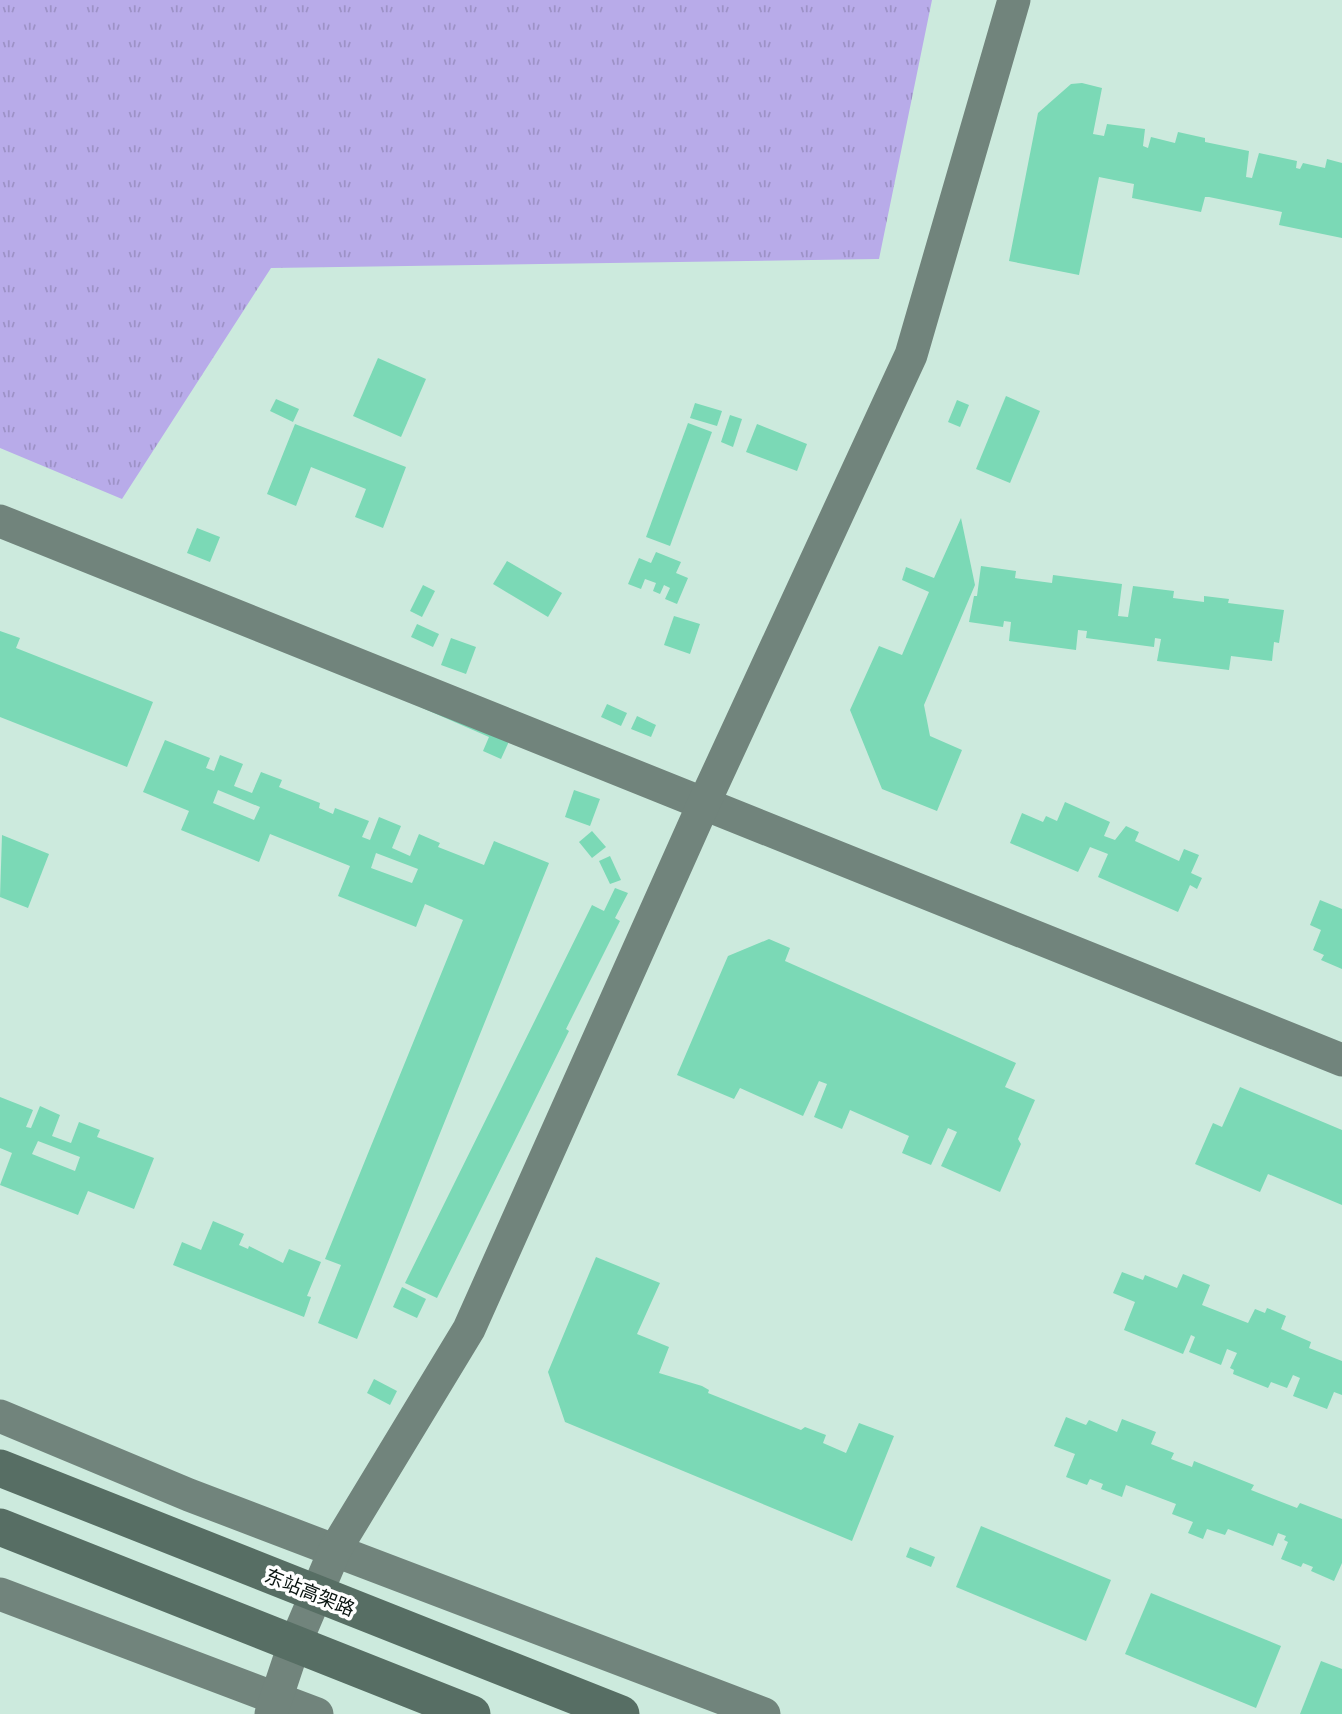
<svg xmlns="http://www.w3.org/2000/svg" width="1342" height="1714" viewBox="0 0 1342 1714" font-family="Signika,'Noto Sans SC',sans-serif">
<defs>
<pattern id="grass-tufts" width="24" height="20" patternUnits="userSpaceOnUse" patternTransform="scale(1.75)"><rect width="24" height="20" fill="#b8abe9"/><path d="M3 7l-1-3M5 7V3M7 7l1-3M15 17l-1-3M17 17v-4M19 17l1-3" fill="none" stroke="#9d92c7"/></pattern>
</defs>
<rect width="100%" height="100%" fill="#cceadd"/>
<polygon fill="url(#grass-tufts)" points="0,0 932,0 879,259 271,268 122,499 0,448"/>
<g fill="#7bd9b6" fill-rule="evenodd">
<polygon points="1082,83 1102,88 1093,134 1104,136 1107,124 1145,129 1143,146 1148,148 1151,137 1175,143 1178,132 1205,138 1205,142 1249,151 1246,177 1252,178 1259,153 1297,161 1296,168 1300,169 1303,163 1325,168 1327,159 1342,163 1342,238 1279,225 1282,212 1209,197 1205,197 1201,212 1132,198 1134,184 1099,177 1079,275 1009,261 1038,113 1071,84"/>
<polygon points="378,358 426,379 401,437 353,416"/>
<polygon points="1006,396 1040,411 1010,483 976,469"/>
<polygon points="276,399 299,409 293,422 270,411"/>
<polygon points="957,400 969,405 960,427 948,422"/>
<polygon points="695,403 722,411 717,426 690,418"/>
<polygon points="730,415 742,419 733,447 721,442"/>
<polygon points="688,423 712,432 670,546 646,537"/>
<polygon points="295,424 406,467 383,528 355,517 366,489 311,467 296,506 267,494"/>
<polygon points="757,424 807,444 797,471 746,452"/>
<polygon points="961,518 975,585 924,705 930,736 962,750 937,811 882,789 850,710 879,646 902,655 929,592 902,580 906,567 934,578"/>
<polygon points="197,528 220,537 210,562 187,553"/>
<polygon points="656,552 681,562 676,573 688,578 677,604 665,599 670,588 664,585 660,594 653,591 656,583 645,579 641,589 628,584 639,558 651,563"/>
<polygon points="507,561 562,593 548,617 493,584"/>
<polygon points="981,566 1016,571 1015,578 1052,583 1053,575 1122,584 1118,616 1128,617 1133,586 1174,591 1173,598 1204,602 1204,596 1229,599 1228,603 1284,610 1279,643 1274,642 1272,661 1231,656 1229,670 1157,661 1161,639 1155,638 1154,647 1086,638 1087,631 1078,630 1076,650 1009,641 1011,622 1004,621 1003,627 969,622 974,596 977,596"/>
<polygon points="423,585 435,591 422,617 410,611"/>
<polygon points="674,616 700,624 690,654 664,645"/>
<polygon points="417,624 439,634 433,647 411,637"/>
<polygon points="0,631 20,638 16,648 153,702 127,767 0,717"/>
<polygon points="451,638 476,647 466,674 441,665"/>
<polygon points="607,704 627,713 621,726 601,717"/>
<polygon points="420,707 516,726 501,759 483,751 489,737"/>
<polygon points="637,716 656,725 651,737 631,729"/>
<path d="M165,740L210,758L206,768L214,771L220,755L243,764L234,786L252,793L261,772L282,780L279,787L320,803L319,808L333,814L335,808L369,821L362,837L370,840L379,817L401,826L392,848L410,856L419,834L440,843L438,847L484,865L494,841L549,863L357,1339L318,1323L341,1265L325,1259L463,920L425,904L416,927L338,896L350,866L270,834L259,862L181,830L189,811L143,792ZM218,790L260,807L254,820L213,803ZM376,853L418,869L412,883L371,868Z"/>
<polygon points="574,790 600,799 590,826 565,817"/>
<polygon points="1065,802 1110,822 1104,836 1115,840 1126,826 1139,832 1135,841 1179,861 1184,849 1199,855 1191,873 1202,878 1197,889 1190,885 1178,912 1098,877 1108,854 1090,847 1078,872 1010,843 1022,813 1043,822 1046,816 1057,821"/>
<polygon points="592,831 606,847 592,858 579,842"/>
<polygon points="2,835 49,854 28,908 0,897"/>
<polygon points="610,856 621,880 610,884 599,861"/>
<polygon points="615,888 628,893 615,918 620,921 566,1029 569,1031 437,1298 405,1283 592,905 604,911"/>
<polygon points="1320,900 1342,909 1342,969 1321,960 1324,955 1313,950 1321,930 1310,925"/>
<polygon points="769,939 790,948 785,961 1016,1063 1005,1087 1035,1100 1018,1139 1021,1144 1000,1192 941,1166 957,1132 948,1128 931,1165 902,1153 909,1136 850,1110 842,1129 814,1117 827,1084 819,1081 803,1116 740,1088 734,1099 677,1075 728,956"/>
<polygon points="1240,1087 1342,1130 1342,1205 1268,1174 1260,1192 1195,1164 1213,1123 1222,1127"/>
<path d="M0,1097L33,1110L26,1127L31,1128L40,1106L60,1115L52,1136L71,1143L79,1122L100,1130L97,1137L154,1158L134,1209L88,1191L78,1215L0,1185L12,1153L0,1148ZM38,1141L80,1157L75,1171L32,1154Z"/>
<polygon points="213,1221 244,1234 239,1245 248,1249 249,1246 283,1263 289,1249 321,1262 307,1296 311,1297 304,1317 173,1265 182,1242 201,1250"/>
<polygon points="596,1257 660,1283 637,1334 669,1347 659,1373 702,1386 709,1390 708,1393 801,1430 805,1427 826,1435 823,1443 846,1453 859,1423 894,1436 852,1541 565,1422 548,1372"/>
<polygon points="1122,1272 1143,1280 1145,1275 1177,1288 1183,1274 1210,1285 1202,1305 1248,1323 1255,1309 1265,1313 1267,1308 1286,1316 1281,1329 1311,1342 1309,1348 1342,1361 1342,1395 1334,1392 1327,1409 1293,1396 1300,1378 1293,1375 1287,1388 1271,1382 1268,1388 1233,1374 1234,1370 1230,1368 1237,1353 1227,1349 1221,1365 1189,1352 1195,1337 1191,1335 1183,1354 1124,1330 1135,1302 1113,1293"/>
<polygon points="402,1287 426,1299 417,1318 393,1307"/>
<polygon points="374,1379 397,1391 390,1405 367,1393"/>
<polygon points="1066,1417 1086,1425 1089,1420 1117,1432 1122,1419 1156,1432 1151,1444 1174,1453 1171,1459 1192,1467 1194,1461 1254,1485 1251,1490 1297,1508 1300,1503 1342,1519 1342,1563 1334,1581 1311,1571 1313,1567 1303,1563 1301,1567 1281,1559 1288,1542 1284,1540 1286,1536 1278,1533 1273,1546 1228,1529 1225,1535 1207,1529 1203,1539 1188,1533 1193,1522 1172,1514 1176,1504 1126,1485 1122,1497 1101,1489 1103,1484 1090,1479 1087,1485 1066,1477 1075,1454 1054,1446"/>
<polygon points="981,1526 1111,1580 1086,1641 956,1587"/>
<polygon points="910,1547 935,1557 931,1567 906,1557"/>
<polygon points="1151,1593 1281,1646 1256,1708 1125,1654"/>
<polygon points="1321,1661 1342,1669 1342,1714 1300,1714"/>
</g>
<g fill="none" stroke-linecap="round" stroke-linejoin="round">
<g stroke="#71847c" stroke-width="33">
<polyline points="0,521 1342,1060"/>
<polyline points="0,1416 189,1495 764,1714"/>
<polyline points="0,1594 317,1714"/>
<polyline points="271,1714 292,1651 335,1550 469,1329 704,803 911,355 1014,0"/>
</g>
<g stroke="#576e64" stroke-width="37">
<polyline points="0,1468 621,1714"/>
<polyline points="0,1527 472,1714"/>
</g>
</g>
<g text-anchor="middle" stroke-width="7" stroke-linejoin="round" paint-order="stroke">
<g font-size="19" fill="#08130f" stroke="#fff">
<text transform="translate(310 1592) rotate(22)" y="7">东站高架路</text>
</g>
</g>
</svg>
